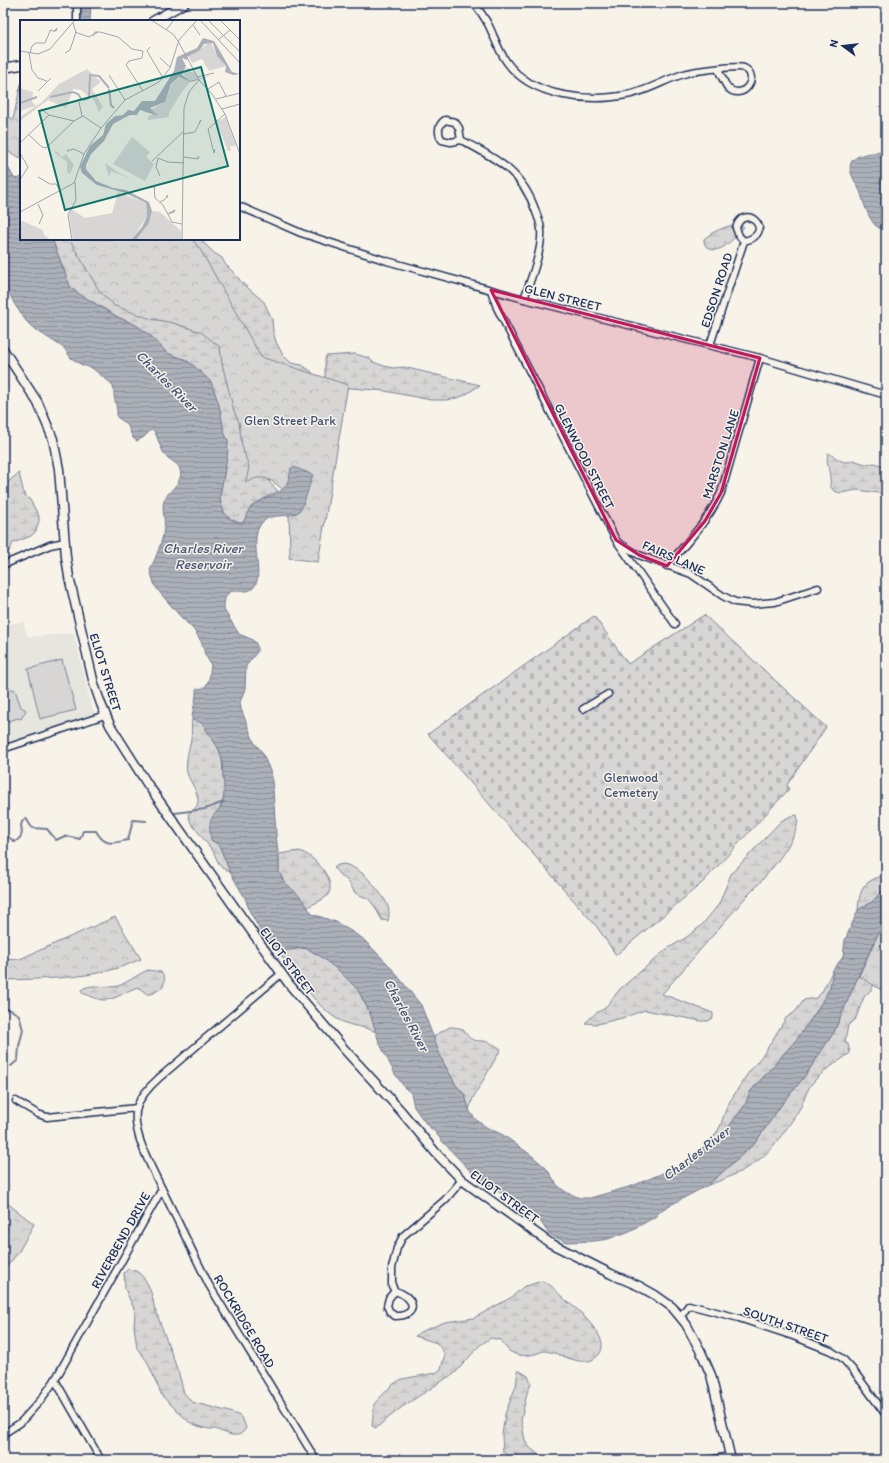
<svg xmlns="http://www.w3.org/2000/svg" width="889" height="1463" viewBox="0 0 889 1463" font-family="Itim,sans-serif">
<defs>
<pattern id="wetland-marsh" width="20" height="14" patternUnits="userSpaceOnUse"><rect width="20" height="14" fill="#d7d6d4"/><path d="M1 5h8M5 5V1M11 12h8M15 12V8" fill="none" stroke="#b8b8b8"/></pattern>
<pattern id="cemetery-stones" width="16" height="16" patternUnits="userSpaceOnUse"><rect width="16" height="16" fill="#d7d6d4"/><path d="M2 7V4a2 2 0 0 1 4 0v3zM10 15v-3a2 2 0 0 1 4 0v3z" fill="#b8b8b8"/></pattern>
<pattern id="park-crowns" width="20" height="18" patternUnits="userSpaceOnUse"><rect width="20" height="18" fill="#d7d6d4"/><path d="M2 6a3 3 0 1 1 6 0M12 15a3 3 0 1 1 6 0" fill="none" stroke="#b8b8b8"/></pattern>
<pattern id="water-rules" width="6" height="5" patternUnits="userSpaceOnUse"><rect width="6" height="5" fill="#acb0b9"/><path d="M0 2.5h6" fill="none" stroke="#8b909a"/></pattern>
</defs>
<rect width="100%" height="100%" fill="#f7f3e8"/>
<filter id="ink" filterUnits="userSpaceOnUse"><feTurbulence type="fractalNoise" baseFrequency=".025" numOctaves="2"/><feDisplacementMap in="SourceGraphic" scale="8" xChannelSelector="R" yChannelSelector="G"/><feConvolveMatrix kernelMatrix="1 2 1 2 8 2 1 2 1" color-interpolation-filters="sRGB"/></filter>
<g filter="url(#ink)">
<polygon fill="#e6e5de" points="23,622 28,637 74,633 91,705 99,722 3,753 3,625"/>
<g fill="url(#wetland-marsh)" stroke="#798299">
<path d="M729,226L744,227C736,236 722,254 710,249C705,247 704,243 704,239C712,232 720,229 729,226Z"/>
<path d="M52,239H200L214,253L222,258L225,264L237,276L241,282L264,302L272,319L273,331L276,342L283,355L291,363L302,365L312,372L313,380L265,461L270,483L278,491C259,501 252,504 243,523H239L229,518L224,512L221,504L220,496L227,457L228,441L224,432L219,405L211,382L193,365L184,359L167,353L151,336L136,325L118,317L76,292L70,286Z"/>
<polygon points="355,354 369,358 373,362 384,366 393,368 403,367 480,385 465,395 457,398 446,400 431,400 385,391 341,387 325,379 325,358 326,356"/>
<path d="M828,453C837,457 843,466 853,460L865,464L875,463L886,467V494L857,490L841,493L834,491L830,486C832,475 825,464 828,453Z"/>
<polygon points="19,473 24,494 30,500 39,516 39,521 36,531 31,536 13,543 8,553 3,553 3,496 9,481"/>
<path d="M192,720H198L203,724L217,744L223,761L225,786L224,796L221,806L218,811L211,840L219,845L230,872L222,868L218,862L213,851L191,823L188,814C192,811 197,808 198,802C199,793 190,782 187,773C185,761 189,750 191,739C192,733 191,726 192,720Z"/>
<path d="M797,815C805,834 759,885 745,898L662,994L713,1013V1018L708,1021H701L645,1010L622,1018L610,1021L597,1024L585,1023L596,1013L604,1009L620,989L667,949L687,937L702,925L719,904L731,874L781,821L791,816Z"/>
<path d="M299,851C313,854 339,882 327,896C322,901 314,903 308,907L283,880L279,872V854Z"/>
<path d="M344,864C358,868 367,876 376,888C384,898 392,907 388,921L382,920L375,907L369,899L355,893L348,881L339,874L334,868L338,865Z"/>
<path d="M886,872V887L872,902L858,910C859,898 860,886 872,880C877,877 882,877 886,872Z"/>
<path d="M886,923L876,981L871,990L864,997L855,1020L848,1025L845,1042L848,1044L850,1053C837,1063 820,1072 810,1086C806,1092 804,1101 800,1108C792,1122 772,1150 760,1159C745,1171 726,1179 708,1185L755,1143L782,1104L805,1076L834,1032L860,972Z"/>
<path d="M276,947L289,950L301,948L308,949L320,956L338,970L358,990L370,1013L376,1032C365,1026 352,1027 341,1021C320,1012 288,967 276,947Z"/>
<path d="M148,970L161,972C166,977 165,980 163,987L152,994H147L138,987C127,990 116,1000 104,1000C97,1000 89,995 82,993L81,990C91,982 107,989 118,986C127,983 138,974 148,970Z"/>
<polygon points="833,970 830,988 816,1012 796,1040 750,1092 745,1105 727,1129 714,1142 709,1144 720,1127 727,1106 746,1076 765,1052 786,1018 795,1012 804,1000 816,998 822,992"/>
<path d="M450,1027C470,1027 463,1037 474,1040C476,1041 480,1041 483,1041C490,1042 495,1045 501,1049L473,1098L469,1110L465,1095L456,1085L443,1062L435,1045L434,1036Z"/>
<path d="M128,1269C145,1270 152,1291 154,1306L179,1374L184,1393L192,1402L230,1412L240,1416L244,1422L246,1428L244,1431L239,1435H231L215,1429H209L198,1426L189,1422L162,1396L147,1361L137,1348L134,1326L135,1311L125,1289L124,1273Z"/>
<path d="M542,1281C551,1284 554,1289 561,1296C568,1303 577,1308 584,1316C591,1325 608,1340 600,1353C586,1373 561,1351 543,1351C540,1352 537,1354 534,1354C529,1356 517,1356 513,1353C507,1351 504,1345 501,1340L491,1338L480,1345L456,1372L402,1407L376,1428L372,1426L374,1404L392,1385L402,1379L436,1373L441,1369L445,1354L437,1343L415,1336L420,1332L445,1322L474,1318L512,1297L523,1287Z"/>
<polygon points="518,1370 528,1376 531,1384 527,1393 521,1420 525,1440 529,1447 545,1460 514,1460 503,1452 502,1435 505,1414 516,1386"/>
</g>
<polygon fill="url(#cemetery-stones)" stroke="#798299" points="704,615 826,727 787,785 789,789 702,883 616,955 597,927 428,734 594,616 628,664"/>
<g fill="url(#park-crowns)" stroke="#798299">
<polygon points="21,84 21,158 9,152 3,148 3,115 13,119"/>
<path d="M69,239H192L200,249L261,357L348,385L318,562L289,558L290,552L289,512L286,493C279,486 269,476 258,478C253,478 251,482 246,482L249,467L242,446L239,422L234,411L222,364L220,347L201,332L173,323L148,318L115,306L100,292Z"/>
<path d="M115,917L141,959C133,962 125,966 118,968C84,979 38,979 3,980V960L20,959Z"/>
<polygon points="886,923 886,993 859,976 878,934"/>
<polygon points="3,1200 34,1224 18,1253 3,1271"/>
</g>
<g fill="#d7d6d4" stroke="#798299">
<polygon points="62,660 76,710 40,719 28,669"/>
<polygon points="9,688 15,690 21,707 26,710 21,719 18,718 3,723 3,689"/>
</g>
<g fill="url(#water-rules)" stroke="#727c95">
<polygon points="79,3 91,3 90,21 78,21"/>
<path d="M886,152V230C882,229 878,228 875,225C868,217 864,204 861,194C859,186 844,169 853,160C861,152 876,153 886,152Z"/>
<path d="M3,160L5,162L14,178L18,179L21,177V239H52L70,286L76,292L117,317L136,325L151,336L167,353L184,359L193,365L211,382L219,405L224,432L228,441L227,457L220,496L221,504L224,512L229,518L239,523H243C246,517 247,511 252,506C261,499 275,496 283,489C288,484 290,475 291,468L294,467L313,475C309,484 305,504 300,510C291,521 268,509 259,527C250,544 264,575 254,587C247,596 232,586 227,595C224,599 224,605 224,610L239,634L251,639L255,642L257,646V652L246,666L245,689L240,702L241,709L254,742L262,752L271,773L273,789L276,834L279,861V872L283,880L303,900L312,914L336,922L362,938L388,964L421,1005L443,1062L456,1085L465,1095L469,1110L475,1119L486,1127L503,1135L531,1155L546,1168L558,1186L566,1192L580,1198H590L632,1186L687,1163L697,1152L705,1146L714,1142L727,1129L745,1105L750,1092L796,1040L816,1012L830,988L833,970L843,957L845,940L858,910L872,902L886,887V923L878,934L860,972L834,1032L805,1076L782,1104L755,1143L708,1185L663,1209L655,1217L630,1231L608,1239L595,1241L567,1242L554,1237L548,1233L539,1219L526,1208L475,1176L442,1141L435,1132L427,1125L414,1107L411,1093L405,1088L395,1074L379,1042L370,1013L358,990L338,970L320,956L308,949L301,948L289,950H283L276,947L264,937L250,912L245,898L230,872L219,845L211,840C210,833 208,822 213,816C216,812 220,809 222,804C225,795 224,786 223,777C222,756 223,755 211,737C205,729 204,721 192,720C192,709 197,700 196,689L204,688L207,684L209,679L211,665L205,654L201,641L194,630L180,616L161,594L155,586L150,570C156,557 162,543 164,529C166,519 161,510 164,501C167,491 184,483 180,470C179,463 170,461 165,455C160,448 158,438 154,430H151L144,437L137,441L133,438L127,424L117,417V410L114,396V390L112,384L92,368L82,365L71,358L64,348L33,328L26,321L15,305L3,281Z"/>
</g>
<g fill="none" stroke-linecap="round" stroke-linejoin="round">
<g stroke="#727c95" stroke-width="2">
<polyline points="175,813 205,809 224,802"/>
<path d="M3,833L15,842C30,832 14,826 26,818L32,828L47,829L56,840L65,836L80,839L83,831H96C105,847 112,843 128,840L133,820L146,821"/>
<polyline points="3,1010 9,1009 19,1015 23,1030 19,1046 18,1060 11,1066"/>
<polyline points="3,1076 4,1076"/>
</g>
<g stroke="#1b2f5e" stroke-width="9">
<g id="minor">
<path d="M474,3C480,11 486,19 490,28C495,39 499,51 506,61C531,98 590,103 631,94C650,90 668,78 687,73C694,71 738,65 744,68C761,76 743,102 728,88C724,83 721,75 718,69"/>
<polyline points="77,21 77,3"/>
<path d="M461,140L451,142L442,140C437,133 438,125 445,120L455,122L459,128L461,140C497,159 523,172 536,212C538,218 541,224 541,230C543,249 530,281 524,299"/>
<polyline points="239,206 301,233 387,261 524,299 760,358 886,395"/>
<polyline points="491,290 497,308 616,540 675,624"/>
<path d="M710,345L744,241C778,233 744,201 736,228L739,236L744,241"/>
<polyline points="619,543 639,555 691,574 723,596 735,602 752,604 775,602 818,588"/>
<polyline points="3,565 50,545 65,542"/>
<path d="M667,566C687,542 708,521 721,493L760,358"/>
<polyline points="583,709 608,694"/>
<polyline points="3,749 105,715"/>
<polyline points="16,1101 38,1114 47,1117 137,1108"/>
<polyline points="162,1189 209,1285 316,1460"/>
<path d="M395,1291L389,1298L387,1306L390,1312L395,1316C419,1316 416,1297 395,1291L392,1286V1268L397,1248L403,1236L445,1200L462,1180"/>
<polyline points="680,1317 689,1305 739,1318 793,1336 831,1351 842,1358 853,1370 886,1415"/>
<polyline points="55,1380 101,1460"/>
<path d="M3,1434L20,1423L40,1401L55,1380L162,1189C152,1168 130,1130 137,1107C141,1095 150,1086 159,1078L281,974"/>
<polyline points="709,1460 730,1456"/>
</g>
</g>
<g stroke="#1b2f5e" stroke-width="11">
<g id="major">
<polyline points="153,21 185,3"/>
<polyline points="3,68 21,65"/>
<polyline points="3,349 38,403 53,439 59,469 66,557 69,577 94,684 101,704 110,725 148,785 289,984 345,1050 401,1111 436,1153 462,1180 550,1243 611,1274 639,1286 655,1295 672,1307 686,1324 701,1352 711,1375 731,1460"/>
</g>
</g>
<use href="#minor" stroke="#f7f3e8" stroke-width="6"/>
<use href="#major" stroke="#f7f3e8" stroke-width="8"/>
</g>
</g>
<path fill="#c2185b" fill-opacity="0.2" stroke="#c2185b" stroke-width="3" stroke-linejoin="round" d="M491,290L760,358L721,493L705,521L667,566L639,555L616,540Z"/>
<g text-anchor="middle" stroke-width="3" stroke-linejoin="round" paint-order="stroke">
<g font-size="13" fill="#1b2f5e" stroke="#f7f3e8">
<text transform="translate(716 290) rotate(-72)" y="5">EDSON ROAD</text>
<text transform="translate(563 297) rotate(14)" y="5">GLEN STREET</text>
<text transform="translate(720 454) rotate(-72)" y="5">MARSTON LANE</text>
<text transform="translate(585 456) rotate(63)" y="5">GLENWOOD STREET</text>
<text transform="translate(674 557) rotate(24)" y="5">FAIRS LANE</text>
<text transform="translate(106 672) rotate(73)" y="5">ELIOT STREET</text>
<text transform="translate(288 961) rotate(53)" y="5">ELIOT STREET</text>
<text transform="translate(505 1196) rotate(36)" y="5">ELIOT STREET</text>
<text transform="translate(120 1240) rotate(-61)" y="5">RIVERBEND DRIVE</text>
<text transform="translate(245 1321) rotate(59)" y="5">ROCKRIDGE ROAD</text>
<text transform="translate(786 1324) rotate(19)" y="5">SOUTH STREET</text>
</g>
<g font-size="13" fill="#415076" stroke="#f7f3e8">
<text x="290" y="425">Glen Street Park</text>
<text x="631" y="782">Glenwood<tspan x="631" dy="15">Cemetery</tspan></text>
</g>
<g font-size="14" font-style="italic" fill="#465679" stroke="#f7f3e8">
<text transform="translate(167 381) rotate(45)" y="5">Charles River</text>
<text x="203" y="553">Charles River<tspan x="203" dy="16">Reservoir</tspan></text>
<text transform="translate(407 1015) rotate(62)" y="5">Charles River</text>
<text transform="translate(696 1153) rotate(-37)" y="5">Charles River</text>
</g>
</g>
<g transform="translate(20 20)">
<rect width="220" height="220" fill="#f7f3e8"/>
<path d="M160,57L163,70L149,93L138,90L135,93L130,90L145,82L152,64ZM0,68L13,72L12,82L16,86L2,90L0,97ZM36,131L42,137L46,134L54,145L50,154L47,152V142L34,132ZM85,143L99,153L114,160L91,151L89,157Z" fill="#d7d6d4"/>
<path d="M112,117L130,132L126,137L134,144L125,161L93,144Z" fill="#d7d6d4"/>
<path d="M191,22L197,36L206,46L189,51L182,39L172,43L168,36ZM166,48H169V52H174L179,59L170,62L149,87V97L128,100V96L135,94V89L149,82L151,69L163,56ZM67,49L81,62L72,69L83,87L79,92L72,76L69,77L61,70L53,69L46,88L28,80L0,101V97L22,82L39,64ZM206,97L216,126H210L211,131H208L196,102ZM98,172L126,183L127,197L114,216L111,220H53L49,195L51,189L65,198L92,193ZM132,191L140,192L161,211V219L116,220L129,203ZM0,200L23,210L24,215L31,220H0Z" fill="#d7d6d4"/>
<path d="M183,18L194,21L212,52L220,54L213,55L205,52L206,46L197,36L193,23L184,24L179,31L167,37V40L162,38L166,46L162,55L170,61L193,55L171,62L159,57L151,64L145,82L130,88L138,96L120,90L117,95H110L93,104L84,121L71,134L66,145V149L76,161L93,168L106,170L129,182L132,191L129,203L116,220H111L122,207L127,197L126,183L105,173L77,165L62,153L60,147L70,126L83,115L86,104L95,96L103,95L108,90L114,91L122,81H135L154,51L157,37L177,28Z" fill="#acb0b9"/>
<path fill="none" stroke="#acb0b9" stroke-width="2" d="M89,69L91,85L94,88M30,77L53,72L58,74L62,80M63,80L69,78L70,55L79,56L89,68M0,83L17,77"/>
<path fill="none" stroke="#9fa5b1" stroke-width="1" d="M131,0L153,14L158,21M180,0L220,43M188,0L220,32M200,0L219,19M173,5L180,15M146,10L154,0M55,12L69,17L78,12M73,16L75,12H80L98,17L112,29L123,31L122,38L109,41L106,45L123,71M198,20L210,10M158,21L179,60L192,74L205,94L220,134M130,27L127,31L143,58M0,31L18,34L30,29L55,0M9,33L12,50L18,58L27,61M10,33L12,26L16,23H25L30,11V10L33,11H36L37,8L34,11M45,33L50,30L56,12L53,3M140,38L150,47M89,55L105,80M177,57L194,53M188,69L199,62L206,76M18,71L31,58M196,79L220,73M59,82L62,96M21,89L29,95L54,101L63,96L81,108M202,89L220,84M164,114L175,112L181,100L179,103M9,115L22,127L26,128L54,101M0,123L29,95M195,129L194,133L188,109L205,94M49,130L47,131L54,129L64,134M0,133L8,147L0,160M164,137L178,139L179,137H177M138,138L148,142L164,143M138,138L136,147L140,156M132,141L164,111M18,157L30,164H36L41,172M135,169L134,166L135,178L143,185L152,202L162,204M140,182L144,180L147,177V175V178M18,184L23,195L19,204M0,192L54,163L64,134L81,108L105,80L139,62L150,48L159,20L177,0M148,194L154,192L155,190L149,193M52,220L48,195L56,180L55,162M162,220L164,88L169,72L179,60"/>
<path fill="#0f766e" fill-opacity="0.15" stroke="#0f766e" stroke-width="2" d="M181,47L208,146L45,190L19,91Z"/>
<rect width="220" height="220" fill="none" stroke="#1b2f5e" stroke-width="2"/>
</g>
<rect width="889" height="1463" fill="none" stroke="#f7f3e8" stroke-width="16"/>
<rect x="8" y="8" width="873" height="1447" fill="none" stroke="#1b2f5e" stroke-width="1.5" filter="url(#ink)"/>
<g transform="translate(843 46) rotate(285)" stroke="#f7f3e8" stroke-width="3" paint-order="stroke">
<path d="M0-3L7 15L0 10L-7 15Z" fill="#1b2f5e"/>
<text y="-6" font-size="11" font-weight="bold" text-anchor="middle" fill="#1b2f5e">N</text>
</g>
</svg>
